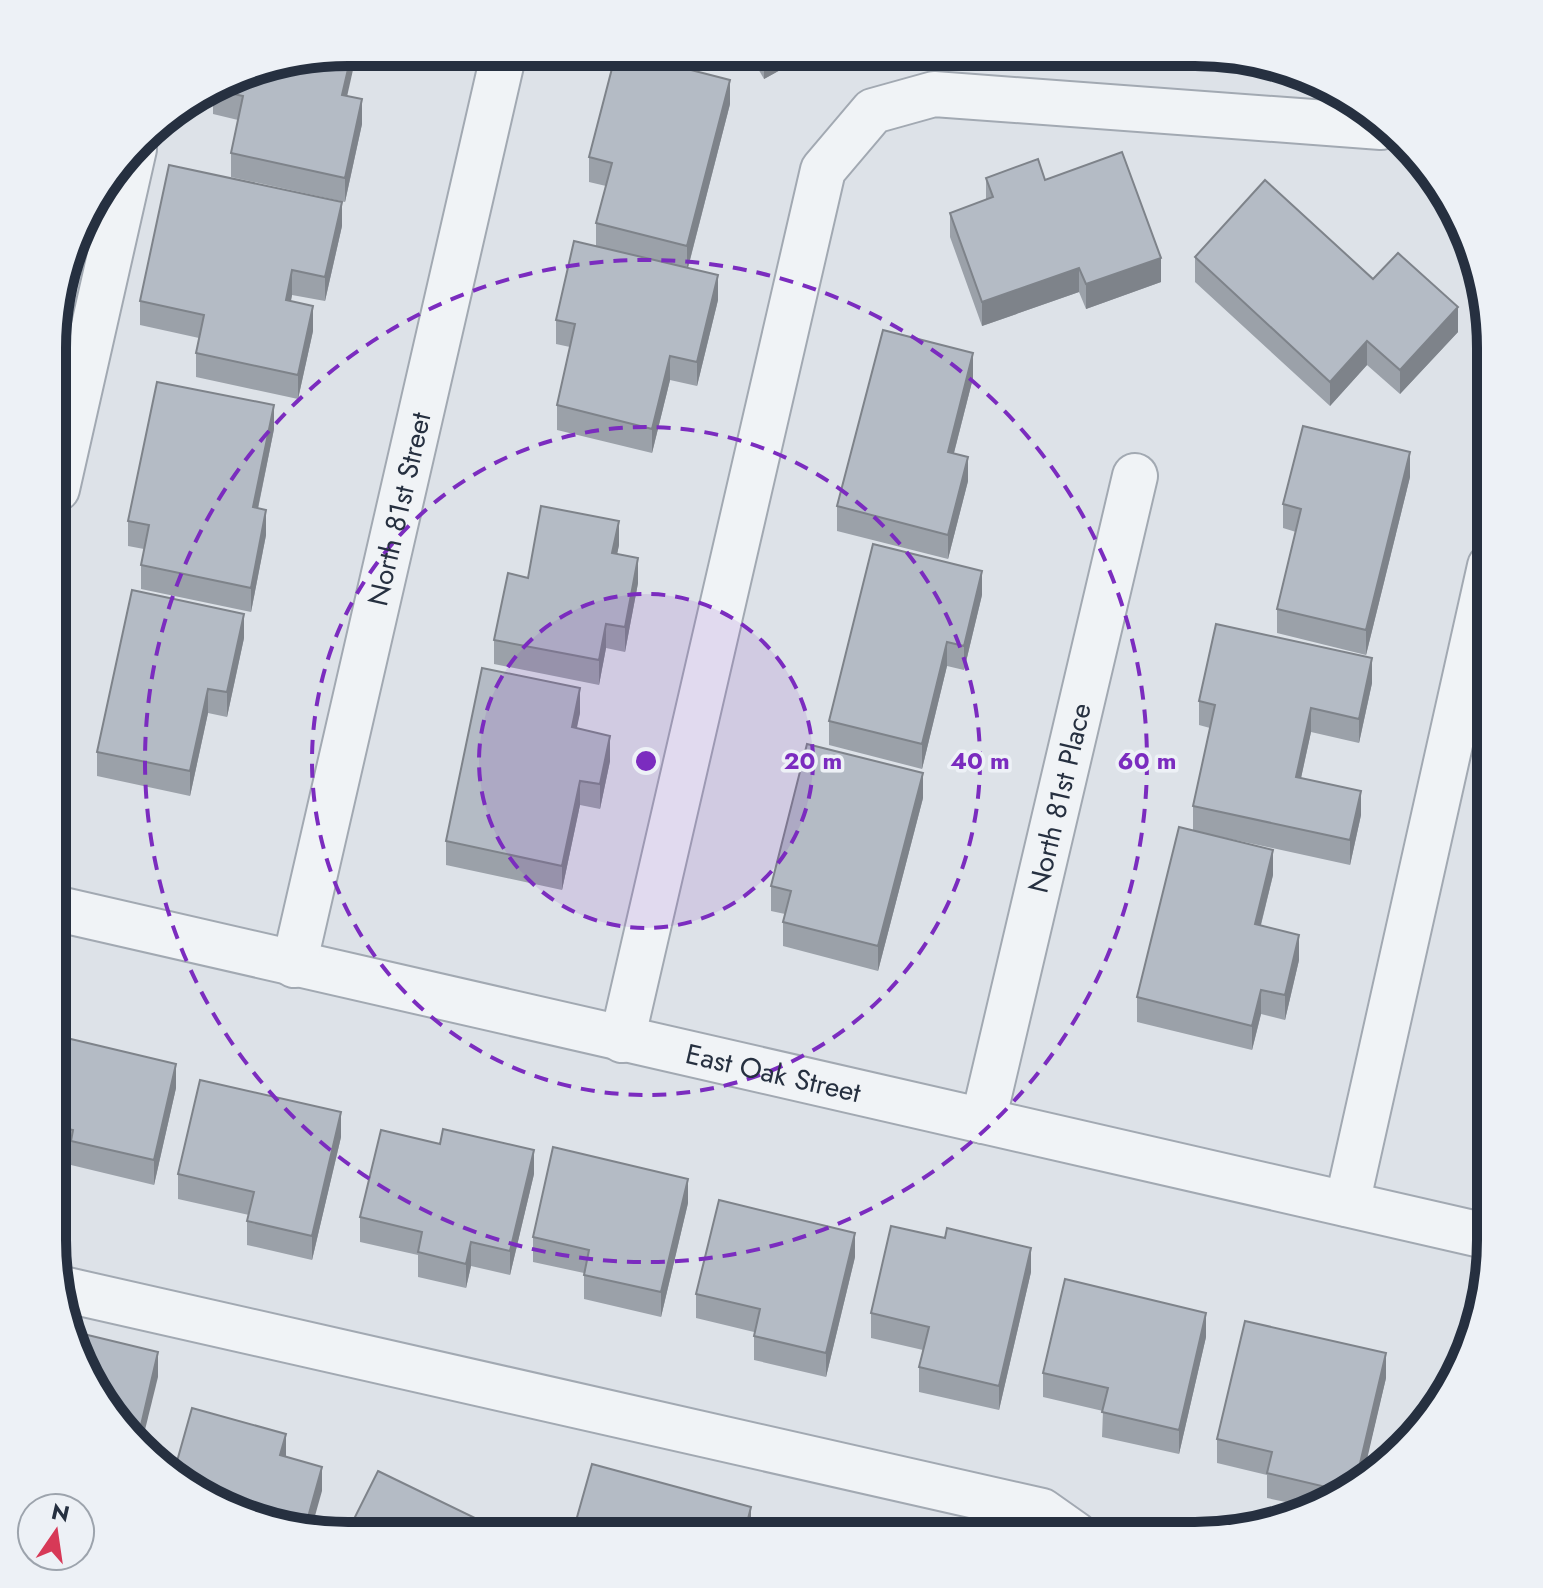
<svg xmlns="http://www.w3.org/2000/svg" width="1543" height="1588" viewBox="0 0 1543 1588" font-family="Jost,sans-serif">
<rect width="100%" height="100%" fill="#dde2e8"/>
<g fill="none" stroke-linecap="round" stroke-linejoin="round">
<g stroke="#a2a9b2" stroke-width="48">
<g id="minor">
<polyline points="57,489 134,149"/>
<path id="s1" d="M54,908L1490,1237"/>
<path id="s2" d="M294,965L504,52"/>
<polyline points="622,1040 823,170 873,111 934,94 1381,127"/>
<path id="s3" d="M983,1121L1135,476"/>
<polyline points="1347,1204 1490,566"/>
<polyline points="58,1288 1042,1511 1076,1535"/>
</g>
</g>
<use href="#minor" stroke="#f0f3f6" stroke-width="44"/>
</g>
<g fill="#9ba1a9">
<polygon points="749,53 811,53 764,79"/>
<polygon points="253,68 348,96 362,124 345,202 231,177 231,153 238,120 213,114 213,91"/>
<polygon points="730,104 688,268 718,300 697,386 670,380 652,453 557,430 557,405 570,347 556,344 556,320 596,247 596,223 606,186 589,182 589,157"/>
<polygon points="986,178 1045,180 1161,282 1086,309 1079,292 982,326 950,237 950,213 986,200"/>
<polygon points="342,226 325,301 292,295 291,301 313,331 298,399 196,377 196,353 199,338 140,325 140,301"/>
<polygon points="1195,257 1373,279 1458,332 1400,394 1367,365 1330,406 1195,282"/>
<polygon points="973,378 954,453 968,481 948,559 837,531 837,506"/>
<polygon points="274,429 258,509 266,535 251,612 141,589 141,565 144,549 128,546 128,521"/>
<polygon points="1410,477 1366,655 1277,633 1277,609 1296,532 1283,528 1283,504"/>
<polygon points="619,545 617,554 638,583 625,652 606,648 599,685 494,664 494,640 528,578"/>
<polygon points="982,595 964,670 947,666 922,769 829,745 829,721"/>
<polygon points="244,638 227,717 208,713 190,796 97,776 97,752"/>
<polygon points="1372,683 1359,743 1311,732 1301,778 1361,815 1350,865 1203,833 1273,875 1261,925 1299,960 1285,1020 1261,1014 1252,1050 1137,1022 1137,997 1193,830 1193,806 1210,728 1199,725 1199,701"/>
<polygon points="580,713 576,728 610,761 600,809 580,805 562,890 446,865 446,841"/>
<polygon points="923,798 878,971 783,946 783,922 785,914 771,911 771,886"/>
<polygon points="1490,968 1490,1025 1484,1024 1484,1000"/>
<polygon points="54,1035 176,1088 154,1185 71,1165 71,1154 53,1150"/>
<polygon points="341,1137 312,1260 247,1245 247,1221 249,1215 178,1199 178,1174"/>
<polygon points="534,1174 510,1275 471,1266 466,1288 418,1277 418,1255 360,1242 360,1217"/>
<polygon points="688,1203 661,1317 584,1299 584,1273 533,1262 533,1237"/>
<polygon points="945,1238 1031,1272 999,1410 919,1392 919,1367 923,1350 871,1338 871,1313"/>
<polygon points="855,1257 826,1377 754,1360 754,1332 696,1318 696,1294"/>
<polygon points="1206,1337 1179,1454 1102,1437 1103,1411 1043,1397 1043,1373"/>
<polygon points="1386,1378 1360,1486 1314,1508 1267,1498 1267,1475 1217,1463 1217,1439"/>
</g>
<g fill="#7e838a">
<polygon points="352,52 357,52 342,119 342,95"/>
<polygon points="768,53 811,53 764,79 764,55"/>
<polygon points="730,80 730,104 687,271 687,246"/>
<polygon points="362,99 362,124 345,202 345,178"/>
<polygon points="342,202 342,226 325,301 325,277"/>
<polygon points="1161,258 1161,282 1086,309 1086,284"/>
<polygon points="1079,268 1079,292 982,326 982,302"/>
<polygon points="292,270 292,295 286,325 286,300"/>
<polygon points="718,275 718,300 697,386 697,362"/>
<polygon points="313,306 313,331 298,399 298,375"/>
<polygon points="1458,307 1458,332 1400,394 1400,370"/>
<polygon points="1367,341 1367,365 1330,406 1330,382"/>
<polygon points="973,353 973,378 948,476 948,452"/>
<polygon points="670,356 670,380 652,453 652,429"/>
<polygon points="274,405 274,429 253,532 253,507"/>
<polygon points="1410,452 1410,477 1366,655 1366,630"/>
<polygon points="968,457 968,481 948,559 948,535"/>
<polygon points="266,510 266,535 251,612 251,588"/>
<polygon points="619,521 619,545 612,578 612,553"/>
<polygon points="638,558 638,583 625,652 625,627"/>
<polygon points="982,571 982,595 964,670 964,646"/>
<polygon points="244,614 244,638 227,717 227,692"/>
<polygon points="606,624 606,648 599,685 599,660"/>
<polygon points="947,642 947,666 922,769 922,744"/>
<polygon points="1372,658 1372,683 1359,743 1359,719"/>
<polygon points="580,688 580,713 572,752 572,727"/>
<polygon points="208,689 208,713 190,796 190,771"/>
<polygon points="1311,708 1311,732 1296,801 1296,777"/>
<polygon points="610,736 610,761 600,809 600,784"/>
<polygon points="923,773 923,798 878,971 878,946"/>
<polygon points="580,781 580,805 562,890 562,866"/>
<polygon points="1361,791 1361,815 1350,865 1350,840"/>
<polygon points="1273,850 1273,875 1255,948 1255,924"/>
<polygon points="1299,935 1299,960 1285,1020 1285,995"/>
<polygon points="1261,990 1261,1014 1252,1050 1252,1026"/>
<polygon points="176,1064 176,1088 154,1185 154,1160"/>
<polygon points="341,1112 341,1137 312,1260 312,1236"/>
<polygon points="534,1150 534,1174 510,1275 510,1251"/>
<polygon points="688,1179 688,1203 661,1317 661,1292"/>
<polygon points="855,1233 855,1257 826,1377 826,1353"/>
<polygon points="471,1242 471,1266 466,1288 466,1264"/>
<polygon points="1031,1248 1031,1272 999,1410 999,1386"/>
<polygon points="1206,1313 1206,1337 1179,1454 1179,1430"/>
<polygon points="158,1352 158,1377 142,1442 138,1438"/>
<polygon points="1386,1353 1386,1378 1361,1485 1354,1489"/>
<polygon points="286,1434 286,1458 280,1455"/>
<polygon points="322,1467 322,1491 311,1530 305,1528"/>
<polygon points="751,1507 751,1532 750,1535 744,1535"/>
</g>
<g fill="#b4bbc5" stroke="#7e838a" stroke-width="2">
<polygon points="348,52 352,52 342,95 362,99 345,178 231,153 243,96 215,90 253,68"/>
<polygon points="616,53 625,53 730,80 687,246 596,223 612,163 589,157"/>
<polygon points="1122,152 1161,258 1086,284 1079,268 982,302 950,213 993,197 986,178 1038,159 1045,180"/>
<polygon points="169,165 342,202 325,277 292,270 286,300 313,306 298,375 196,353 204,315 140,301"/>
<polygon points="1265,180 1373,279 1398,253 1458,307 1400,370 1367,341 1330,382 1195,257"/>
<polygon points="574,241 718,275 697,362 670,356 652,429 557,405 575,324 556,320"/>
<polygon points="883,330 973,353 948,452 968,457 948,535 837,506"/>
<polygon points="157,382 274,405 253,507 266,510 251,588 141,565 149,525 128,521"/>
<polygon points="1303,426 1410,452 1366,630 1277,609 1301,509 1283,504"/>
<polygon points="541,506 619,521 612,553 638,558 625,627 606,624 599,660 494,640 508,573 528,578"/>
<polygon points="873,544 982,571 964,646 947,642 922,744 829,721"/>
<polygon points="132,590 244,614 227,692 208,689 190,771 97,752"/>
<polygon points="1216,624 1372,658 1359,719 1311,708 1296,777 1361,791 1350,840 1193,806 1215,705 1199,701"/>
<polygon points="482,668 580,688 572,727 610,736 600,784 580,781 562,866 446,841"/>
<polygon points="807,744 923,773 878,946 783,922 791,891 771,886"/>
<polygon points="1179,827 1273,850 1255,924 1299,935 1285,995 1261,990 1252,1026 1137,997"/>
<polygon points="1490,968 1490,1001 1484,1000"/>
<polygon points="54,1035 176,1064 154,1160 71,1141 73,1130 53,1126"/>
<polygon points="200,1080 341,1112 312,1236 247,1221 254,1192 178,1174"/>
<polygon points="443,1129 534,1150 510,1251 471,1242 466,1264 418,1252 422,1232 360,1217 381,1130 440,1144"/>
<polygon points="553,1147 688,1179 661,1292 584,1275 589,1250 533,1237"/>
<polygon points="719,1200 855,1233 826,1353 754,1336 760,1309 696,1294"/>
<polygon points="891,1226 945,1238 947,1228 1031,1248 999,1386 919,1367 929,1327 871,1313"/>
<polygon points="1065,1279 1206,1313 1179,1430 1102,1412 1108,1388 1043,1373"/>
<polygon points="1245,1321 1386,1353 1354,1489 1347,1492 1267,1473 1272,1452 1217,1439"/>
<polygon points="67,1330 158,1352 138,1438 102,1405 68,1335"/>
<polygon points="192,1408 286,1434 280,1455 322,1467 305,1528 200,1497 174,1472"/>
<polygon points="592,1464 751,1507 744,1535 572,1535"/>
<polygon points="378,1471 510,1535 346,1535"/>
<polygon points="816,1530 824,1535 812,1535"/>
</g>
<circle cx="646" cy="761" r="167" fill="#7b2cbf" fill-opacity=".12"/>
<g fill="none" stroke="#7b2cbf" stroke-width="4" stroke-dasharray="14 10">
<circle cx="646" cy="761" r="167"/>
<circle cx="646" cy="761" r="334"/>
<circle cx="646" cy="761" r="501"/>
</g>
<g text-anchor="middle" stroke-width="7" stroke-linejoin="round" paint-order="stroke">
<g font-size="28" fill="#263040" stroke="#edf1f6">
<text dy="10" stroke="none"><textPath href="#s2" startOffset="468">North 81st Street</textPath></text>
<text dy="10" stroke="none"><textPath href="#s3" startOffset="332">North 81st Place</textPath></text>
<text dy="10" stroke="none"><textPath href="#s1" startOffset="738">East Oak Street</textPath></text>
</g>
</g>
<path d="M0 0H1543V1588H0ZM348 66H1195A282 282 0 0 1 1477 348V1240A282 282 0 0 1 1195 1522H348A282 282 0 0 1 66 1240V348A282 282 0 0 1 348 66Z" fill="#edf1f6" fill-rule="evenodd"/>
<path fill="none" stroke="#263040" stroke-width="10" d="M348 66H1195A282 282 0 0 1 1477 348V1240A282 282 0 0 1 1195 1522H348A282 282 0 0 1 66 1240V348A282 282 0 0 1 348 66Z"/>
<circle cx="646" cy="761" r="12" fill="#7b2cbf" stroke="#edf1f6" stroke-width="4"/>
<g font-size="24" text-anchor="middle" font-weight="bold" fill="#7b2cbf" stroke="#edf1f6" stroke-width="7" stroke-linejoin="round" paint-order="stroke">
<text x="813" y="769">20 m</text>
<text x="980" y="769">40 m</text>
<text x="1147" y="769">60 m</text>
</g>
<g transform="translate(56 1532) rotate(13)"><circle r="38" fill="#edf1f6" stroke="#9da4ad" stroke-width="2"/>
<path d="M0-6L14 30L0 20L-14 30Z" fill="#d73957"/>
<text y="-12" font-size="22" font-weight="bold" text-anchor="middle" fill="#263040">N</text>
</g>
</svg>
